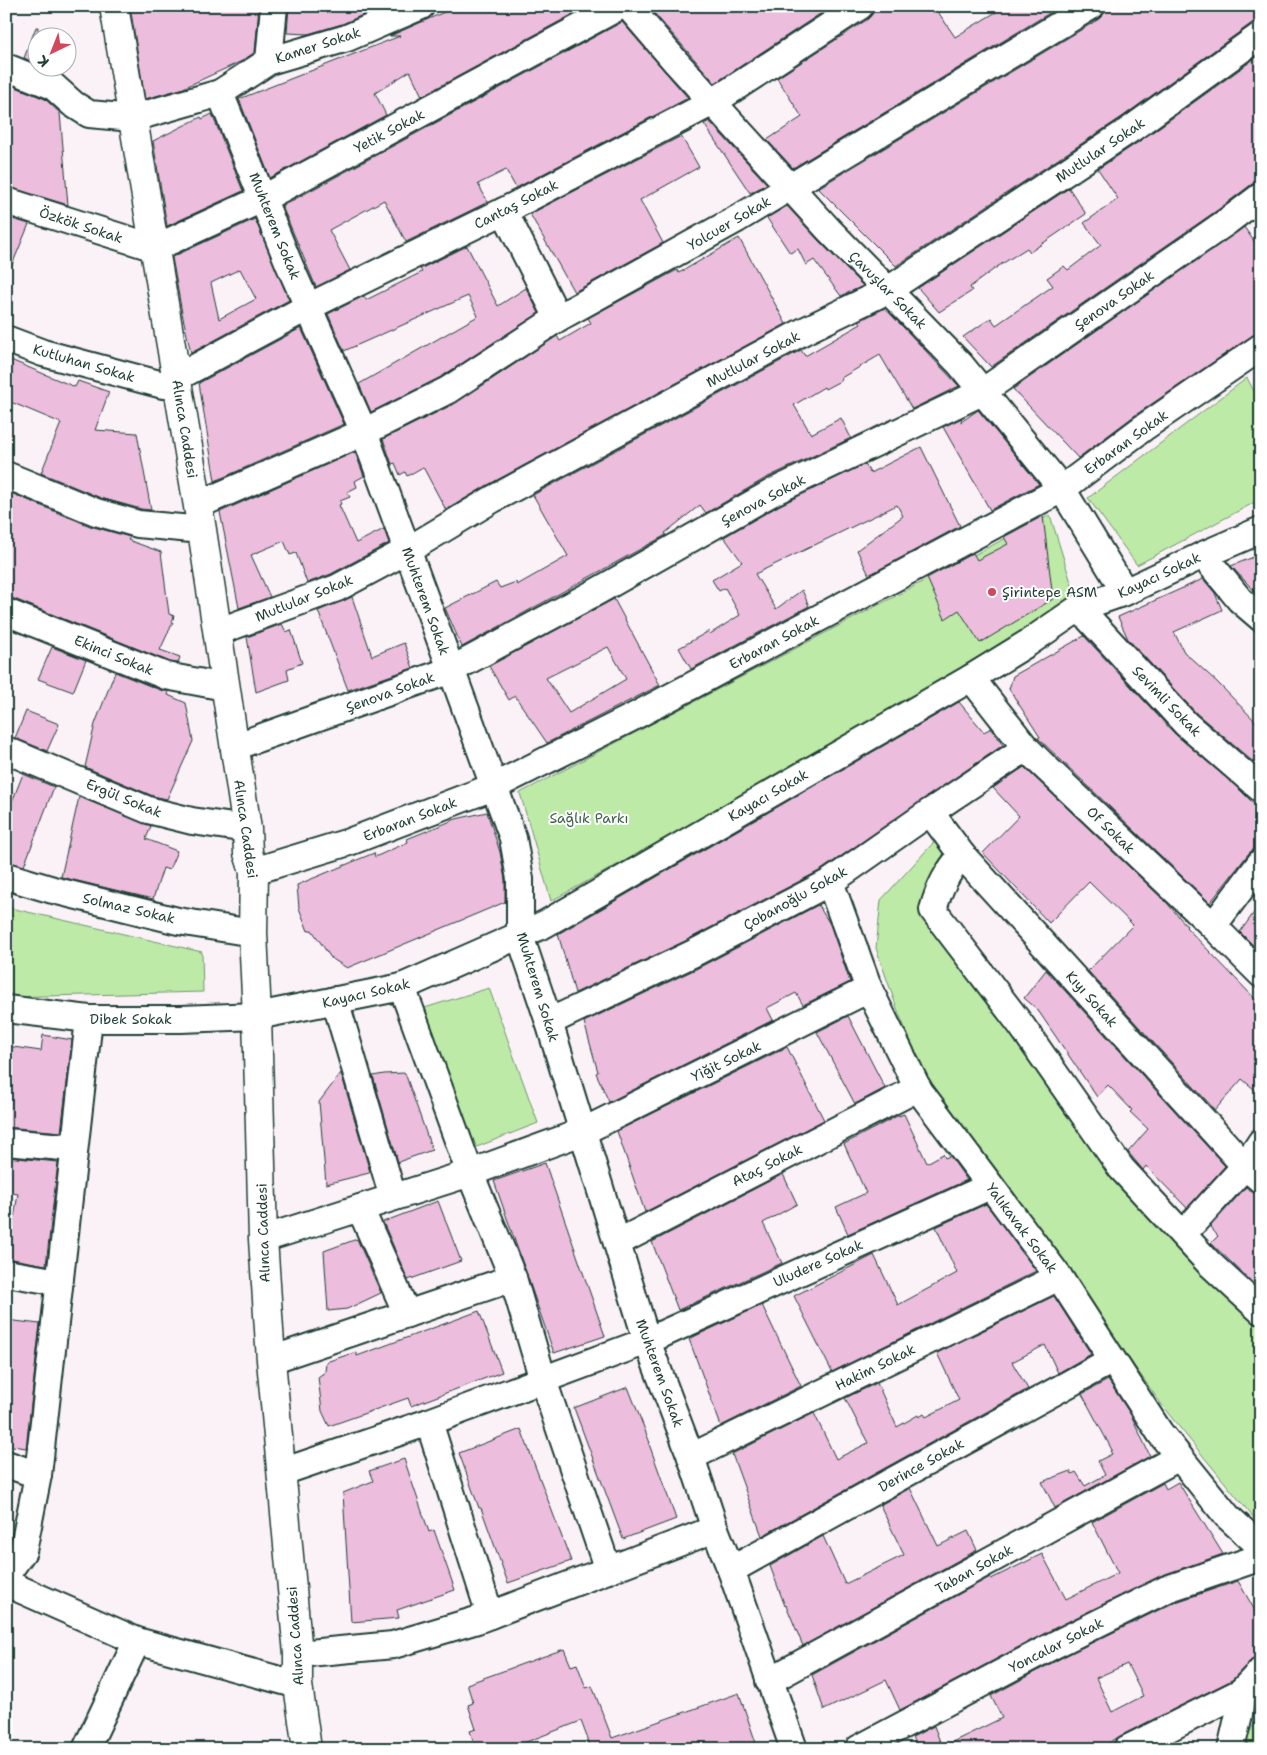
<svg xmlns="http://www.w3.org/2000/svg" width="1267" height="1755" viewBox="0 0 1267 1755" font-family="'Shantell Sans',sans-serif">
<rect width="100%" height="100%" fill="#fbf2f8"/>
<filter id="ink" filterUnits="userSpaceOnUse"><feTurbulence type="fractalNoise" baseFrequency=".02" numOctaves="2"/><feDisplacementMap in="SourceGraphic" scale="10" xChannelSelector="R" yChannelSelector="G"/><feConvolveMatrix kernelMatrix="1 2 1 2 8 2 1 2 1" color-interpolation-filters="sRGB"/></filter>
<g filter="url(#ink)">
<g fill="#beeaa7" stroke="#6e946e">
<polygon points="1247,378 1261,404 1261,499 1137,565 1088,498"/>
<polygon points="1050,515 1079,608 716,811 551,901 520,793"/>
<polygon points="935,841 948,857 927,905 1183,1234 1261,1309 1261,1522 1253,1517 1167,1412 1032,1223 937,1102 899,1014 876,948 881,900"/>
<polygon points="6,907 202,952 203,992 6,997"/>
<polygon points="489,988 538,1123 469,1150 418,1010"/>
<polygon points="1261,1709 1261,1749 1244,1749 1244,1744"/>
</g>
<g fill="#edbdde" stroke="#1f3d34" fill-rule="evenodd">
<polygon points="130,6 259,6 255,52 242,61 181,89 145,99"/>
<polygon points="289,6 380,6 381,7 342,24 308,34 287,33"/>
<polygon points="458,6 588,6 422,96 410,71 375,93 386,115 270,178 239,99 400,36 390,36"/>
<polygon points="648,6 832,6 715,83"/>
<polygon points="875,6 934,6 955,37 1006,6 1061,6 793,168 767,140 802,117 777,78 868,19 873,13"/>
<polygon points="1106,6 1261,6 1261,20 1252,23 1122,117 896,266 818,188 1099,19 1104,14"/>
<polygon points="622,22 688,98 516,188 506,170 478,184 488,202 406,242 384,200 329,230 350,270 316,287 282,206"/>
<polygon points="36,27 38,27 38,64 24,58"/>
<polygon points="1261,54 1261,181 1252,184 1219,209 991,367 963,337 991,318 996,325 1053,286 1047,278 1064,266 1068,270 1101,245 1084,223 1118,199 1098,169 1140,141"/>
<polygon points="6,83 45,99 60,113 68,205 6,186"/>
<polygon points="212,114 243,191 167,226 153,141 201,117 202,119"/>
<polygon points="709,121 767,184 750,193 704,124"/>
<polygon points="693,130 681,136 699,167 640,200 663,243 574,292 530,214"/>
<polygon points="1069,188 1086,214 1030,252 1027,248 997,267 970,287 972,291 939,312 918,288"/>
<polygon points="787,206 818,240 863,286 841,296 814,260 806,265 798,249 790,253 767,218"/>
<polygon points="6,217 29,224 7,277 6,277"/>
<path d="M255,219L289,300L191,353L182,313L172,257ZM240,269L256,299L219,319L211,283Z"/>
<polygon points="1244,227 1261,251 1261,332 1253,335 1134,416 1078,458 1013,389"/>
<polygon points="739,238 786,324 486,486 446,510 423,467 407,476 405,472 400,475 395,463 392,464 383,439 456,403 557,336 560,341 591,323 588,318 677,270 679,273"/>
<polygon points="467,246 498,306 526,288 539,313 441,377 371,412 359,384 478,316 468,296 344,351 328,314 364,296 366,300 422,272 420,269"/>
<polygon points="885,308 959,386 912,409 880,355 841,378 842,380 825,389 824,387 794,405 811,434 841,418 851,438 766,478 706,513 700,505 665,533 666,535 462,647 445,608 496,582 500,588 516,582 517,585 568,556 533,495 801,350 805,356 861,324 859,321"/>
<polygon points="301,328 344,424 215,481 199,383"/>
<polygon points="6,358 75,387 78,381 109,392 95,430 137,433 151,510 141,509 101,498 41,473 61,423 6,400"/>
<polygon points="978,410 1039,484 990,510 943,427 962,418 961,422"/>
<polygon points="921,447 960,526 869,575 857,550 903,516 897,505 755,574 776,609 802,590 809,606 691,669 679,648 709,631 710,634 740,615 725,588 719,591 712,580 742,562 724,537 780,505 865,464 870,473"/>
<polygon points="355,452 364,476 355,481 357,487 347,492 350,497 340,501 341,504 339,505 356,543 384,529 389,543 331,574 307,583 296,553 290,555 284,541 251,555 270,597 239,608 220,512"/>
<polygon points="6,491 90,526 130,537 128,540 161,552 169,614 174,616 172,622 173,622 160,650 180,657 178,663 170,662 12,598 6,597"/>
<polygon points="1043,516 1053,599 980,643 959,610 945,619 927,578 973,553 977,560 1008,544 1004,537"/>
<polygon points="1261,554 1261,598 1231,566"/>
<polygon points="1203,579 1215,593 1222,610 1174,632 1184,652 1217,682 1261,727 1261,764 1258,766 1196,713 1128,639 1118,617"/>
<polygon points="352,597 372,656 404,643 413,668 348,690 318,611"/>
<path d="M614,599L660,685L547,743L515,696L509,700L489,666ZM608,647L626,679L569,713L546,678Z"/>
<polygon points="282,624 286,632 291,630 302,663 287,669 289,680 256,692 247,637"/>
<polygon points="1084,636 1175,734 1239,789 1261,811 1261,842 1257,848 1249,853 1210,903 1038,738 1040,737 1009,689 1013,676"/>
<polygon points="52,647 86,660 73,692 38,679"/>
<polygon points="115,672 160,690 169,692 168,695 186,703 193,741 167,799 153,796 85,767 95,724"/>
<polygon points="959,702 984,732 991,728 1003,745 821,870 685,941 575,993 558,934"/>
<polygon points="26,711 59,724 47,751 15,738"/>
<polygon points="1024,767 1167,903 1187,926 1186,927 1261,1005 1261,1095 1242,1079 1215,1110 1088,971 1133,925 1089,882 1049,923 983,853 1019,816 993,788"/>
<polygon points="23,774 54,787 24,866 6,861 6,817"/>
<polygon points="79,797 151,826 146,839 177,851 169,870 163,868 153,899 61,877"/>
<polygon points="487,812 500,852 505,880 505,902 347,968 331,958 312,930 308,931 299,908 297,885 374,853 375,857 408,842 407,839 456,819"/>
<polygon points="1261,903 1261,953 1240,932"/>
<polygon points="818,905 830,924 850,982 803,1005 796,993 767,1008 773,1020 609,1102 596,1073 598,1072 584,1022 698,968"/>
<polygon points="1046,970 1225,1166 1187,1208 1146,1166 1143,1170 1128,1152 1148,1129 1130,1112 1132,1110 1108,1085 1097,1097 1037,1009 1024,998"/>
<polygon points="848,1016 885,1088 855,1104 817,1032"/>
<polygon points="43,1035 72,1040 61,1132 6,1127 6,1046 41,1051"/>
<polygon points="787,1047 824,1120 645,1212 617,1131"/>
<polygon points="341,1073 370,1172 369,1173 326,1184 319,1102"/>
<polygon points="405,1073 432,1150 398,1162 373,1076 384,1074"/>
<polygon points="904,1114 927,1163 943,1154 945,1158 950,1156 967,1180 848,1234 836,1207 866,1193 844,1144 899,1115 899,1116"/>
<polygon points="6,1157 58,1162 46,1265 7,1258 18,1194 6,1192"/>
<polygon points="545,1163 605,1336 554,1353 494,1181"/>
<polygon points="783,1174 797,1204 763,1223 782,1263 678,1310 652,1242"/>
<polygon points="1246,1187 1252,1192 1261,1195 1261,1276 1253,1283 1211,1243 1218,1236 1210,1227"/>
<polygon points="438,1201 461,1261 408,1280 383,1222"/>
<polygon points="986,1204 1036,1271 832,1372 794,1296 874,1255 898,1305 957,1273 936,1227"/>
<polygon points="357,1239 381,1293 347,1309 328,1311 324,1251"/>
<polygon points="1054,1296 1091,1354 1058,1373 1045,1345 1012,1362 1028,1389 762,1536 732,1454 814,1413 836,1459 868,1443 845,1398 877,1383 897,1427 918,1415 919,1417 924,1414 926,1417 959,1400 937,1353"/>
<polygon points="762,1305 801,1386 721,1426 689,1339"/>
<polygon points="479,1311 502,1372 411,1406 408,1398 329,1426 322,1411 318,1377 325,1372 326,1362 356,1352 357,1356"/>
<polygon points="6,1320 40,1324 26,1448 6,1445 6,1411 9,1389 6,1389"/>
<polygon points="1108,1380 1131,1415 1150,1456 1055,1508 1042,1482 1071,1471 1072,1474 1076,1472 1085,1486 1105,1475 1098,1461 1112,1454 1110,1451 1112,1450 1082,1394"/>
<polygon points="628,1387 650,1443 649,1444 676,1519 623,1539 574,1408"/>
<polygon points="521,1429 571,1561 508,1583 481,1508 479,1508 459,1453"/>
<polygon points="404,1459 429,1532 434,1530 455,1590 397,1610 399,1618 351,1622 343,1493 373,1481 369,1471"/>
<polygon points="1178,1482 1223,1554 1160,1576 1049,1631 900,1710 886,1680 824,1710 812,1675 990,1577 991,1579 1042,1554 1066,1599 1118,1573 1092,1522 1163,1483 1166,1489"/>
<polygon points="910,1488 938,1546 968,1531 977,1550 803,1646 786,1605 785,1606 770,1566 823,1536 845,1584 904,1555 880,1505"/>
<path d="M1238,1581L1261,1621V1647L1259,1656L1250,1661L1232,1680L1120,1736L1099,1749H918L912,1737L934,1726L942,1747L1002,1718L991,1696L1063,1657L1173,1603ZM1127,1664L1143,1696L1112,1712L1096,1678Z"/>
<polygon points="564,1649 571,1666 577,1664 586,1688 592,1686 612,1738 739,1693 758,1749 588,1749 588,1746 590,1745 581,1721 508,1749 476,1749 470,1731 476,1729 468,1705 473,1703 467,1684"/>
</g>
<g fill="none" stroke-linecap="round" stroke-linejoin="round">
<g stroke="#1f3d34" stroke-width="30">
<g id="street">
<polyline points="628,6 676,62 829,230 960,364 1062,489 1125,592"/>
<polyline points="269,61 274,6"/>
<polyline points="6,67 53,86 73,104 89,114 133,118 220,93 269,61 347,38 421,6"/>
<polyline points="220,93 289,264 364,432 513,838 520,879 520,936 549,1022 647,1341 691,1457 715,1529 731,1570 794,1749"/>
<polyline points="6,201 155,248 264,198 620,6"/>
<polyline points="504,211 558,318"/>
<polyline points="6,339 43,353 163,385 308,307 504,211 713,102 860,6"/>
<polyline points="6,475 96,512 138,524 202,530"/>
<polyline points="198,505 364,432 448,390 558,318 737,219 1091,6"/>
<polyline points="1203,555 1240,600 1261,618"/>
<polyline points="1079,608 1186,724 1261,789"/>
<polyline points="6,612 166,676 225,687"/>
<polyline points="217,632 337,588 408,550 493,499 804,331 888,290 1131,129 1261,35"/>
<polyline points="971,678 1026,748 1041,763 1213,926 1261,974"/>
<polyline points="234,747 451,670 598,591 773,492 982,392 1228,221 1261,196"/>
<polyline points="6,750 148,810 192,821 247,829"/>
<polyline points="930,812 962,855 1245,1166 1261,1180"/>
<path d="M962,855C947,872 939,888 933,910L1021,1025L1121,1168L1209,1263L1261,1311"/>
<polyline points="254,871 349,842 493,787 631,718 1062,489 1143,428 1261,347"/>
<polyline points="6,876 53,890 178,921 253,933"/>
<polyline points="830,882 869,989 918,1089 1059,1277 1160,1433 1227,1516 1261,1547"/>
<polyline points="1213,926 1261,862"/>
<polyline points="402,987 470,1173 513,1278 543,1380 608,1570"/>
<polyline points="335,1000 393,1197"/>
<polyline points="6,1009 89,1019 181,1019 257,1016 402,987 545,924 971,678 1028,643 1079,608 1125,592 1203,555 1261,530"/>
<polyline points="549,1022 692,954 830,882 930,812 1026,748"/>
<polyline points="6,1142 74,1148"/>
<polyline points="360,1208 407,1314"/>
<polyline points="1183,1234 1245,1166 1261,1142"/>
<polyline points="263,1239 470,1173 582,1132 869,989"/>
<polyline points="617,1243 918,1088"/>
<polyline points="6,1273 59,1282"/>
<polyline points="271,1360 513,1278"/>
<polyline points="429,1422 647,1341 990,1186"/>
<polyline points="691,1457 1059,1277"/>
<polyline points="6,1464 38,1475"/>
<polyline points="282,1472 429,1422 490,1615"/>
<polyline points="731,1570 1112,1360"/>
<polyline points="6,1575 23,1551 38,1475 89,1019"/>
<polyline points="6,1583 137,1641 86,1749"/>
<polyline points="137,1641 298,1685"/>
<polyline points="298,1654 393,1645 477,1620 715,1529"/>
<polyline points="769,1681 1179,1457"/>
<polyline points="858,1749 1056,1644 1167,1589 1261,1557"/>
<polyline points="1127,1749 1241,1692"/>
<polyline points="1231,1749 1239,1714 1241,1692 1261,1671"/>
</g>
</g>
<g stroke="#1f3d34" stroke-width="31">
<polyline id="secondary" points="114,6 202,530 247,829 248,853 254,871 253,933 257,1016 263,1239 271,1360 298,1654 298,1685 307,1749"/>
</g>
<use href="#street" stroke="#fff" stroke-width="26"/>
<use href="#secondary" stroke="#fff" stroke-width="28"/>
</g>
</g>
<circle fill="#d1495b" stroke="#fff" stroke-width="2" cx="992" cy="592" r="5"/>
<g text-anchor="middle" stroke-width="4" stroke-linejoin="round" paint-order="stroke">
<g font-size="14" fill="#1f3d34" stroke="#fff">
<text transform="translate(318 45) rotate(-18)" y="5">Kamer Sokak</text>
<text transform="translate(389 131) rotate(-28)" y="5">Yetik Sokak</text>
<text transform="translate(1100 150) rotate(-34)" y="5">Mutlular Sokak</text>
<text transform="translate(516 204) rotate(-27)" y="5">Cantaş Sokak</text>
<text transform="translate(729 223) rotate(-30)" y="5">Yolcuer Sokak</text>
<text transform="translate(81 225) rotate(18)" y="5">Özkök Sokak</text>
<text transform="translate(275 226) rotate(68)" y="5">Muhterem Sokak</text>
<text transform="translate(888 290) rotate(45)" y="5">Çavuşlar Sokak</text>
<text transform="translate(1114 300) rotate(-35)" y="5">Şenova Sokak</text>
<text transform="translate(753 359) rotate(-28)" y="5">Mutlular Sokak</text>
<text transform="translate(84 363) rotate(16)" y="5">Kutluhan Sokak</text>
<text transform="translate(185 429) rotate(81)" y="5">Alınca Caddesi</text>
<text transform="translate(1126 442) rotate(-36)" y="5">Erbaran Sokak</text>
<text transform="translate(763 500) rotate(-28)" y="5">Şenova Sokak</text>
<text transform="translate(1159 575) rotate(-25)" y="5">Kayacı Sokak</text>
<text transform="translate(304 598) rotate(-22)" y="5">Mutlular Sokak</text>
<text transform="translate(426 601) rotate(70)" y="5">Muhterem Sokak</text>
<text transform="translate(774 642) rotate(-28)" y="5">Erbaran Sokak</text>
<text transform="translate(114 655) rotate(22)" y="5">Ekinci Sokak</text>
<text transform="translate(390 692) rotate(-20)" y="5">Şenova Sokak</text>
<text transform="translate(1167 701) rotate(46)" y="5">Sevimli Sokak</text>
<text transform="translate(768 795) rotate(-30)" y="5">Kayacı Sokak</text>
<text transform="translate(124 798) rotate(22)" y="5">Ergül Sokak</text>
<text transform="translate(410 819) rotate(-21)" y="5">Erbaran Sokak</text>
<text transform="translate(246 829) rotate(82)" y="5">Alınca Caddesi</text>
<text transform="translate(1111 830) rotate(44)" y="5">Of Sokak</text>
<text transform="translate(795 898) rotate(-29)" y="5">Çobanoğlu Sokak</text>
<text transform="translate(129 908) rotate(13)" y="5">Solmaz Sokak</text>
<text transform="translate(538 987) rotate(73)" y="5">Muhterem Sokak</text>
<text transform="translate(366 993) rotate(-13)" y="5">Kayacı Sokak</text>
<text transform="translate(1092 999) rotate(48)" y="5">Kıyı Sokak</text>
<text x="131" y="1024">Dibek Sokak</text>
<text transform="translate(726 1061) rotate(-26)" y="5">Yiğit Sokak</text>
<text transform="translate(767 1165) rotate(-27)" y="5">Ataç Sokak</text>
<text transform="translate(1022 1228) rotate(53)" y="5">Yalıkavak Sokak</text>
<text transform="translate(263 1233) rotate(-92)" y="5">Alınca Caddesi</text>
<text transform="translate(818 1263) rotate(-24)" y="5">Uludere Sokak</text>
<text transform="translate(875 1367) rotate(-26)" y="5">Hakim Sokak</text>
<text transform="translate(660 1373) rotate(70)" y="5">Muhterem Sokak</text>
<text transform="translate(921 1465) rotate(-29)" y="5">Derince Sokak</text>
<text transform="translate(974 1569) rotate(-29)" y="5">Taban Sokak</text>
<text transform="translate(295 1636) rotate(-94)" y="5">Alınca Caddesi</text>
<text transform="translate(1056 1645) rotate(-27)" y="5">Yoncalar Sokak</text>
</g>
<g font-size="14" fill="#1f3d34" stroke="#fff" text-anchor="start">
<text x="1002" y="597">Şirintepe ASM</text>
</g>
<g font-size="14" fill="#3f604b" stroke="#fff">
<text x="589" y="823">Sağlık Parkı</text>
</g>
</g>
<rect width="1267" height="1755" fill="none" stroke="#fff" stroke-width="25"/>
<rect x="12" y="12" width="1242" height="1730" fill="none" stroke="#1f3d34" stroke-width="2" filter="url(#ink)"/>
<g transform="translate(52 52) rotate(223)"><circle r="24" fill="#ffffff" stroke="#a5b1ae"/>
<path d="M0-4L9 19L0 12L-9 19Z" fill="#d1495b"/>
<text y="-8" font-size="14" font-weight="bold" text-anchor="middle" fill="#1f3d34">K</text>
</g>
</svg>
